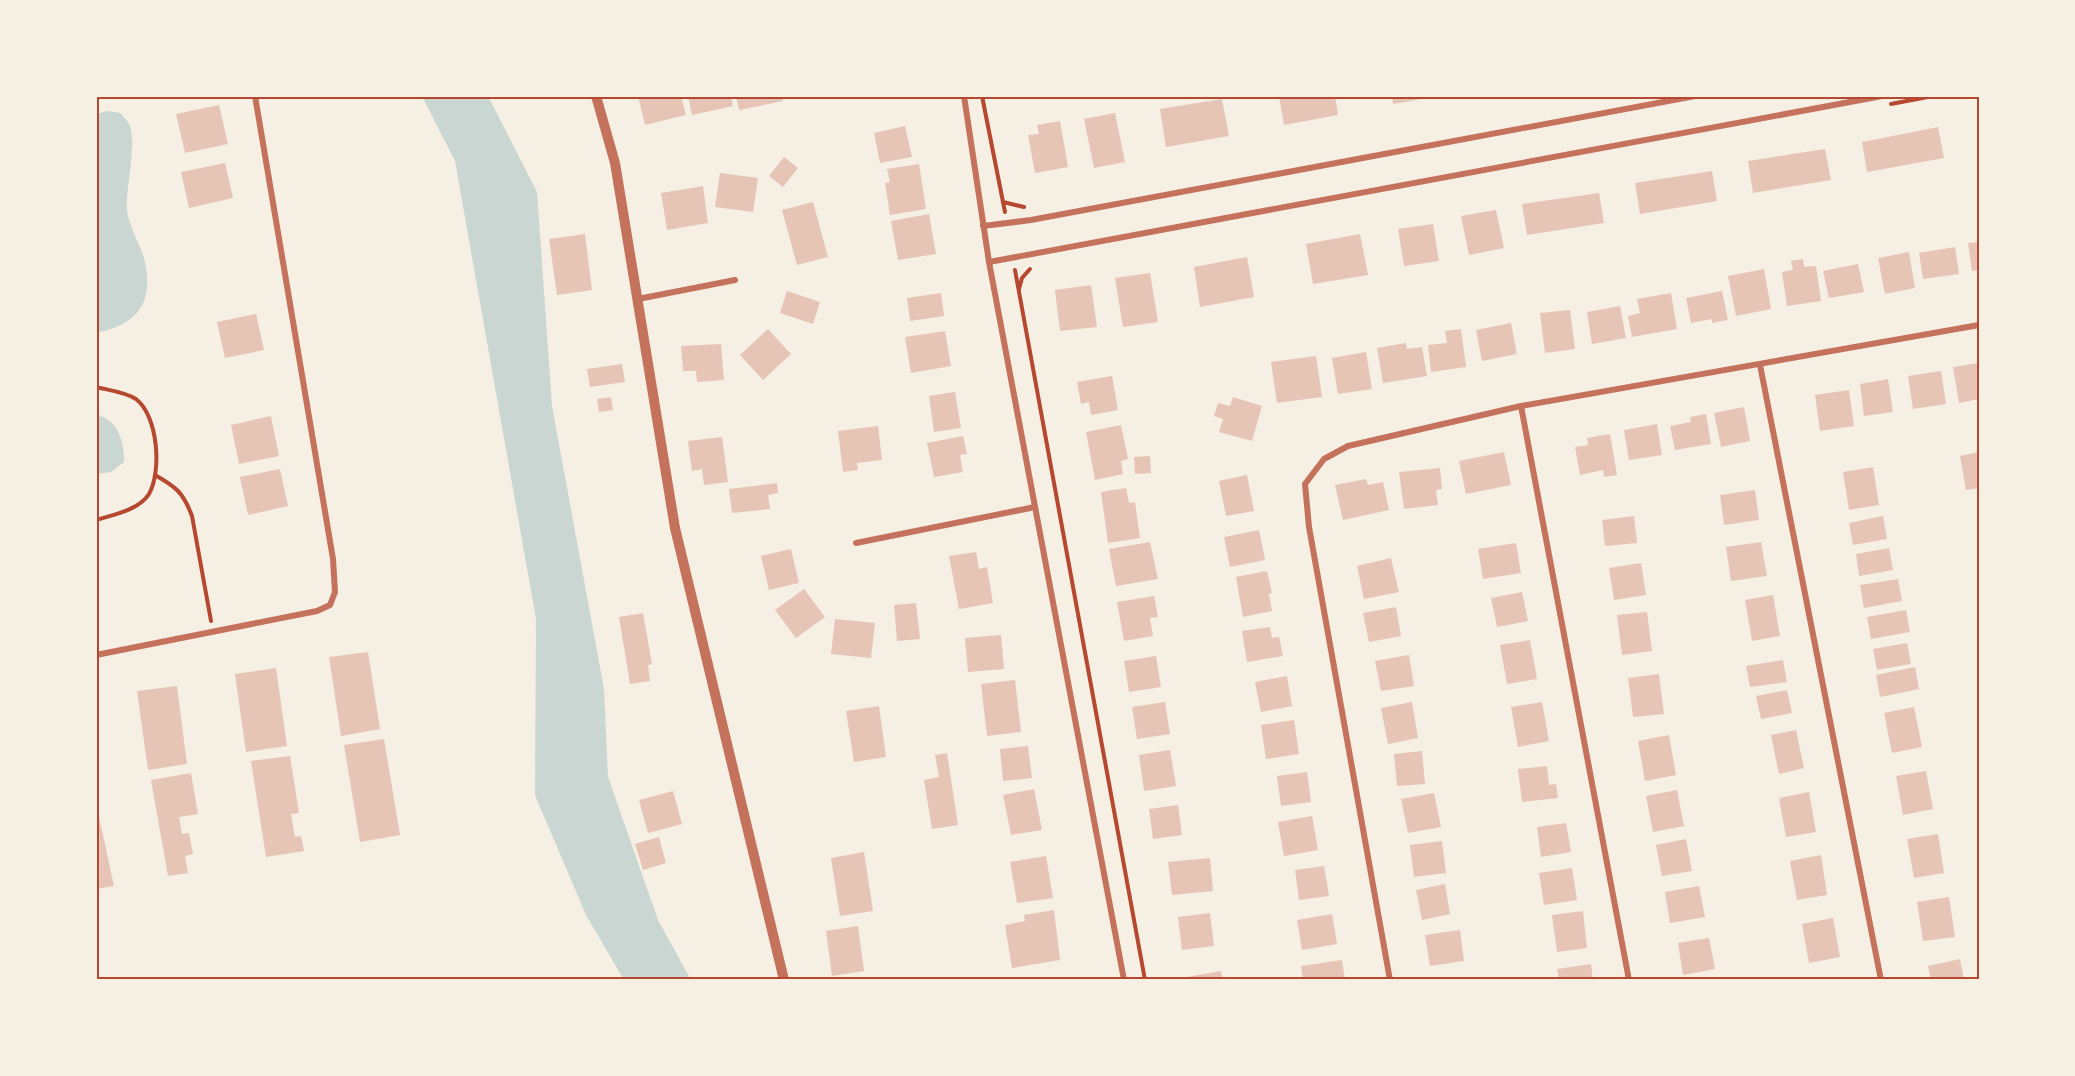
<svg xmlns="http://www.w3.org/2000/svg" width="2075" height="1076" viewBox="0 0 2075 1076" font-family="'Roboto Condensed',sans-serif">
<rect width="100%" height="100%" fill="#f6efe4"/>
<g fill="#c9d6d2">
<polygon points="422,96 488,96 537,192 552,406 604,689 608,777 658,920 691,980 624,980 586,915 535,795 536,619 455,161"/>
<path d="M107,111L120,113C123,117 127,120 129,124C138,140 125,190 127,210C129,228 141,245 145,262C154,304 136,325 96,333V114Z"/>
<path d="M96,415C118,419 124,441 124,462L111,472L96,474Z"/>
</g>
<g fill="#e6c5b7">
<polygon points="638,96 681,96 686,115 645,125"/>
<polygon points="688,96 731,96 733,106 692,115"/>
<polygon points="736,96 782,96 783,101 739,110"/>
<polygon points="1279,96 1335,96 1338,115 1284,125"/>
<polygon points="1392,96 1434,96 1434,97 1393,104"/>
<polygon points="1222,99 1229,136 1166,147 1160,109"/>
<polygon points="219,105 228,144 185,153 176,114"/>
<polygon points="1115,113 1125,162 1094,168 1084,119"/>
<polygon points="1060,121 1068,167 1035,173 1028,135 1039,134 1037,125"/>
<polygon points="905,126 912,157 880,163 874,133"/>
<polygon points="1938,127 1944,158 1867,172 1862,142"/>
<polygon points="1825,149 1831,180 1753,193 1748,161"/>
<polygon points="784,157 798,168 783,187 769,176"/>
<polygon points="225,163 233,198 189,208 181,172"/>
<polygon points="919,164 926,209 890,215 885,183 890,182 887,169"/>
<polygon points="1712,171 1717,201 1640,214 1635,183"/>
<polygon points="720,173 758,178 753,212 715,207"/>
<polygon points="703,186 708,223 667,230 661,193"/>
<polygon points="1599,193 1604,223 1527,235 1522,204"/>
<polygon points="813,202 828,257 797,265 782,210"/>
<polygon points="1496,210 1504,248 1469,255 1461,216"/>
<polygon points="929,214 936,254 898,260 891,221"/>
<polygon points="1433,224 1439,261 1404,266 1398,229"/>
<polygon points="585,234 592,290 557,295 549,239"/>
<polygon points="1360,234 1368,275 1313,284 1306,244"/>
<polygon points="1979,242 1979,270 1972,271 1968,243"/>
<polygon points="1955,247 1959,274 1923,279 1919,253"/>
<polygon points="1909,252 1915,288 1885,294 1878,258"/>
<polygon points="1247,257 1254,297 1200,307 1194,267"/>
<polygon points="1803,259 1804,267 1816,266 1821,301 1787,306 1782,272 1793,270 1791,261"/>
<polygon points="1858,264 1864,292 1829,298 1823,271"/>
<polygon points="1764,269 1771,309 1736,316 1728,276"/>
<polygon points="1150,273 1158,322 1123,327 1115,278"/>
<polygon points="1091,285 1097,327 1060,331 1055,290"/>
<polygon points="787,291 820,302 813,324 780,313"/>
<polygon points="1722,291 1728,320 1712,323 1712,319 1691,323 1686,298"/>
<polygon points="941,293 944,316 910,321 907,298"/>
<polygon points="1671,293 1677,329 1632,337 1628,316 1640,313 1637,299"/>
<polygon points="1620,306 1626,338 1592,344 1587,312"/>
<polygon points="1570,310 1575,349 1545,353 1540,313"/>
<polygon points="256,314 264,350 225,358 217,322"/>
<polygon points="1511,323 1517,354 1482,361 1476,330"/>
<polygon points="768,329 791,354 763,380 740,355"/>
<polygon points="1461,329 1466,367 1431,372 1428,345 1447,343 1445,331"/>
<polygon points="945,331 951,366 911,373 905,337"/>
<polygon points="1406,343 1407,349 1422,347 1427,376 1383,383 1377,348"/>
<polygon points="721,344 724,380 697,382 696,371 683,371 681,346"/>
<polygon points="1366,352 1372,389 1338,394 1332,358"/>
<polygon points="1316,356 1322,397 1277,403 1271,362"/>
<polygon points="1979,363 1979,399 1959,403 1953,367"/>
<polygon points="622,364 625,382 590,387 587,369"/>
<polygon points="1941,371 1946,404 1913,409 1908,376"/>
<polygon points="1112,376 1118,410 1091,415 1089,402 1081,404 1077,382"/>
<polygon points="1888,379 1893,412 1864,416 1860,384"/>
<polygon points="1849,390 1854,426 1820,431 1815,395"/>
<polygon points="955,392 961,428 934,432 929,396"/>
<polygon points="611,397 613,410 599,412 597,399"/>
<polygon points="1233,397 1262,406 1252,441 1219,432 1223,419 1214,416 1218,403 1230,406"/>
<polygon points="1744,407 1750,441 1721,447 1714,413"/>
<polygon points="1706,414 1711,444 1675,450 1670,426 1691,422 1690,417"/>
<polygon points="271,416 279,456 239,464 231,425"/>
<polygon points="1657,424 1662,455 1629,460 1624,430"/>
<polygon points="1121,425 1128,459 1121,461 1123,474 1095,480 1086,432"/>
<polygon points="878,426 882,460 857,463 858,470 843,472 838,431"/>
<polygon points="1610,434 1617,475 1604,477 1603,470 1580,475 1575,447 1588,445 1587,438"/>
<polygon points="963,436 967,454 960,455 963,472 934,477 927,443"/>
<polygon points="722,437 728,482 704,485 702,469 692,471 688,441"/>
<polygon points="1504,452 1511,485 1466,494 1459,461"/>
<polygon points="1979,452 1979,488 1966,490 1960,456"/>
<polygon points="1150,456 1151,473 1135,474 1134,457"/>
<polygon points="1873,467 1879,505 1849,510 1843,472"/>
<polygon points="1440,468 1442,489 1436,490 1438,505 1404,509 1399,472"/>
<polygon points="280,469 288,506 248,515 240,477"/>
<polygon points="1247,475 1254,511 1226,516 1219,481"/>
<polygon points="1366,479 1368,485 1383,482 1389,510 1343,520 1335,485"/>
<polygon points="777,483 778,493 768,495 770,509 732,513 729,489"/>
<polygon points="1126,488 1129,503 1135,502 1140,538 1108,543 1101,492"/>
<polygon points="1755,490 1759,520 1724,525 1720,495"/>
<polygon points="1634,516 1637,543 1605,546 1602,520"/>
<polygon points="1883,516 1887,539 1853,545 1849,523"/>
<polygon points="1259,530 1265,560 1230,567 1224,537"/>
<polygon points="1150,542 1158,579 1116,586 1109,549"/>
<polygon points="1761,542 1767,576 1731,581 1726,547"/>
<polygon points="1516,543 1521,573 1483,579 1478,549"/>
<polygon points="1889,548 1893,570 1859,576 1856,554"/>
<polygon points="791,549 799,583 769,590 761,556"/>
<polygon points="976,552 979,569 987,567 993,603 959,609 949,556"/>
<polygon points="1391,558 1399,592 1364,599 1357,566"/>
<polygon points="1641,563 1646,595 1614,600 1609,568"/>
<polygon points="1267,571 1272,593 1269,594 1272,611 1243,617 1236,577"/>
<polygon points="1898,579 1902,601 1864,608 1860,585"/>
<polygon points="804,589 825,617 796,638 775,610"/>
<polygon points="1522,592 1528,621 1497,627 1491,598"/>
<polygon points="1773,595 1780,636 1752,641 1745,600"/>
<polygon points="1154,596 1158,617 1150,618 1153,636 1124,641 1117,602"/>
<polygon points="916,603 920,639 897,641 894,605"/>
<polygon points="1396,607 1401,636 1369,642 1363,613"/>
<polygon points="1906,610 1910,632 1871,639 1867,617"/>
<polygon points="1647,612 1652,651 1622,655 1617,615"/>
<polygon points="643,613 652,664 648,665 650,681 630,684 619,617"/>
<polygon points="835,619 875,623 871,658 831,654"/>
<polygon points="1270,627 1272,638 1279,637 1283,656 1247,662 1242,631"/>
<polygon points="1001,635 1004,669 968,672 965,638"/>
<polygon points="1530,640 1537,679 1507,684 1500,645"/>
<polygon points="1907,643 1911,664 1877,670 1873,649"/>
<polygon points="368,652 380,729 341,736 329,657"/>
<polygon points="1409,655 1414,686 1381,691 1375,661"/>
<polygon points="1156,656 1161,687 1129,692 1124,661"/>
<polygon points="1783,660 1787,682 1750,687 1746,666"/>
<polygon points="1915,667 1919,689 1880,697 1876,675"/>
<polygon points="276,668 287,746 246,752 235,674"/>
<polygon points="1659,674 1664,714 1633,717 1628,678"/>
<polygon points="1287,676 1292,706 1261,712 1255,682"/>
<polygon points="1015,680 1021,732 987,736 981,684"/>
<polygon points="177,686 187,764 148,770 137,691"/>
<polygon points="1787,690 1792,713 1761,719 1756,696"/>
<polygon points="1165,702 1170,734 1137,739 1132,707"/>
<polygon points="1412,702 1418,738 1388,744 1381,708"/>
<polygon points="1542,702 1549,741 1518,747 1511,707"/>
<polygon points="879,706 886,757 854,762 846,711"/>
<polygon points="1914,707 1922,747 1892,753 1884,713"/>
<polygon points="1294,720 1299,754 1266,759 1261,725"/>
<polygon points="1796,730 1804,768 1779,774 1771,735"/>
<polygon points="1669,735 1676,775 1645,781 1638,741"/>
<polygon points="384,739 400,835 360,842 344,745"/>
<polygon points="1028,746 1032,778 1003,781 1000,749"/>
<polygon points="1170,750 1176,786 1144,791 1139,755"/>
<polygon points="1422,751 1425,784 1397,786 1394,754"/>
<polygon points="947,753 958,825 932,829 924,780 939,777 935,755"/>
<polygon points="290,756 299,813 291,814 295,837 301,836 304,851 266,857 251,761"/>
<polygon points="1547,766 1549,785 1556,784 1558,798 1522,802 1518,769"/>
<polygon points="1926,771 1933,809 1903,815 1896,776"/>
<polygon points="1307,772 1311,802 1281,806 1277,776"/>
<polygon points="191,773 198,814 179,817 182,834 189,833 193,854 185,856 188,873 168,876 151,780"/>
<polygon points="1034,789 1042,830 1011,835 1003,795"/>
<polygon points="1677,790 1684,826 1653,832 1646,796"/>
<polygon points="673,791 682,824 648,833 639,800"/>
<polygon points="1809,792 1816,832 1786,837 1779,798"/>
<polygon points="1434,793 1441,827 1408,833 1401,799"/>
<polygon points="96,803 114,886 96,889"/>
<polygon points="1178,805 1182,835 1153,839 1149,809"/>
<polygon points="1312,816 1318,850 1284,856 1278,822"/>
<polygon points="1566,823 1571,852 1541,857 1537,827"/>
<polygon points="1938,834 1944,873 1914,878 1907,839"/>
<polygon points="659,837 666,863 643,870 635,844"/>
<polygon points="1686,839 1692,871 1662,876 1656,845"/>
<polygon points="1442,841 1446,873 1414,877 1410,845"/>
<polygon points="864,852 873,911 840,916 831,858"/>
<polygon points="1821,855 1827,895 1797,900 1790,861"/>
<polygon points="1046,856 1053,898 1017,903 1010,862"/>
<polygon points="1210,858 1213,891 1172,895 1168,862"/>
<polygon points="1324,866 1329,896 1299,900 1295,870"/>
<polygon points="1572,868 1577,900 1544,905 1539,873"/>
<polygon points="1445,884 1450,914 1422,920 1416,890"/>
<polygon points="1699,886 1705,917 1670,923 1665,892"/>
<polygon points="1949,897 1955,937 1923,941 1917,902"/>
<polygon points="1054,910 1060,960 1012,968 1005,925 1025,921 1024,915"/>
<polygon points="1583,911 1587,948 1557,952 1552,915"/>
<polygon points="1210,913 1214,946 1182,950 1178,917"/>
<polygon points="1332,914 1337,944 1302,950 1297,920"/>
<polygon points="1833,918 1840,957 1809,963 1802,924"/>
<polygon points="858,926 864,971 832,976 826,931"/>
<polygon points="1460,930 1464,961 1430,966 1425,935"/>
<polygon points="1709,938 1715,969 1683,975 1678,943"/>
<polygon points="1960,959 1964,980 1931,980 1928,966"/>
<polygon points="1342,960 1345,980 1303,980 1301,966"/>
<polygon points="1591,964 1593,980 1559,980 1557,969"/>
<polygon points="1221,971 1223,980 1187,980 1186,977"/>
</g>
<g fill="none" stroke-linecap="round" stroke-linejoin="round">
<g stroke="#b5482f" stroke-width="4">
<polyline points="982,96 1005,212"/>
<polyline points="1891,104 1933,96"/>
<polyline points="1003,202 1024,207"/>
<polyline points="1015,270 1145,980"/>
<polyline points="1019,289 1022,278 1030,269"/>
<path d="M96,387C108,390 125,392 136,399C158,416 162,471 149,494C139,510 113,515 96,520"/>
<path d="M155,475C176,487 183,492 192,516L211,621"/>
</g>
<g stroke="#c5725c" stroke-width="6">
<polyline points="964,96 989,262 1124,980"/>
<polyline points="983,226 1031,220 1695,96"/>
<polyline points="989,262 1882,96"/>
<polyline points="638,299 735,280"/>
<polyline points="1760,365 1881,980"/>
<polyline points="1521,406 1629,980"/>
<polyline points="856,543 1035,507"/>
<polyline points="96,655 317,611 330,605 335,592 333,559 255,96"/>
<polyline points="1390,980 1309,527 1305,484 1324,459 1348,446 1521,406 1979,325"/>
</g>
<polyline stroke="#c5725c" stroke-width="10" points="596,96 615,163 675,528 784,980"/>
</g>
<rect width="2075" height="1076" fill="none" stroke="#f6efe4" stroke-width="195"/>
<rect x="98" y="98" width="1880" height="880" fill="none" stroke="#b5482f" stroke-width="2"/>
</svg>
